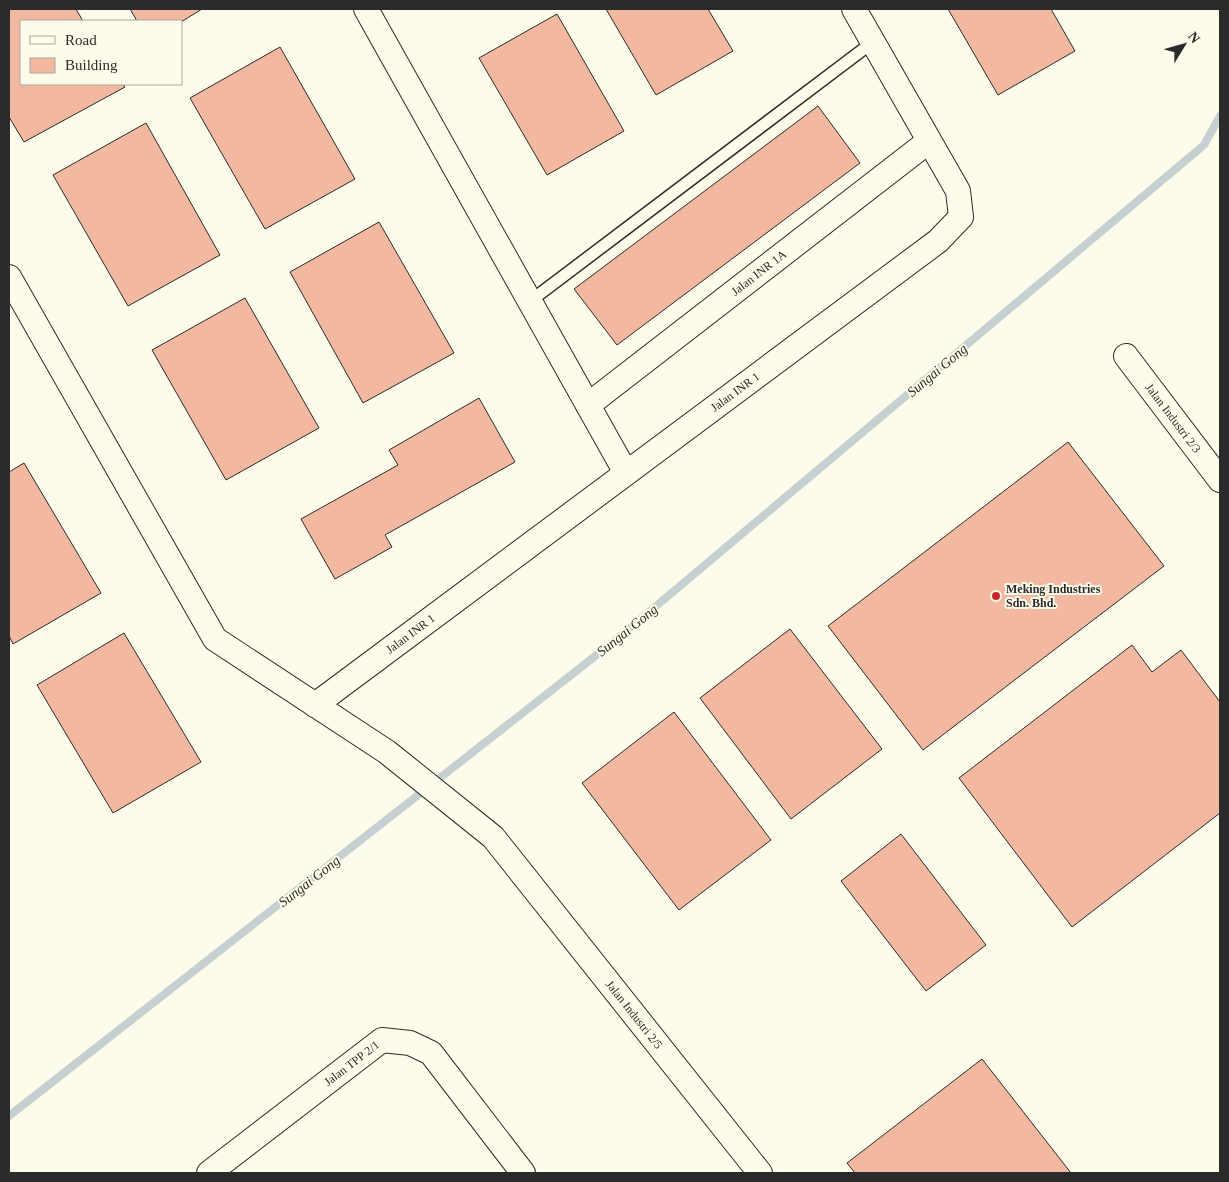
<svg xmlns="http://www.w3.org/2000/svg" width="1229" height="1182" viewBox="0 0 1229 1182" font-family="'Times New Roman',serif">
<rect width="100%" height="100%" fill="#fdfbea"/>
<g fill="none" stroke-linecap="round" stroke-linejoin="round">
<polyline stroke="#c7d0d0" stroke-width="8" points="9,1116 617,639 1204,145 1220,116"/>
</g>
<g fill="#f2b8a0" stroke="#2b2b2b">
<polygon points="9,9 76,9 83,21 21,21 21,84 123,84 125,87 24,142 9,117"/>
<polygon points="130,9 202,9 181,22 137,21"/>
<polygon points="606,9 708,9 733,51 656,95"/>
<polygon points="948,9 1051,9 1075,51 998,95"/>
<polygon points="557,14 624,131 547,175 479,58"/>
<polygon points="280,47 355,179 265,229 190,98"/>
<polygon points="818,106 860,163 617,345 574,289"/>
<polygon points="146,123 220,255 128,306 53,175"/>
<polygon points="379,222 454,353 363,403 290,272"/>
<polygon points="245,298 319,428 226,480 152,350"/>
<polygon points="479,398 515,462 385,535 392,547 335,579 301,519 398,465 389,450"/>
<polygon points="1068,442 1164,566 923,750 828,626"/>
<polygon points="24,463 101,593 13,644 9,636 9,472"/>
<polygon points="790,629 882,749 791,819 700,698"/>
<polygon points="124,633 201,762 113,813 37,685"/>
<polygon points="1132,645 1152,672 1181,650 1220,702 1220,813 1072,927 959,778"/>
<polygon points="674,712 771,840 679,910 582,783"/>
<polygon points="901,834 986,945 926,991 841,881"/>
<polygon points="982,1059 1071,1173 855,1173 847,1163"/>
</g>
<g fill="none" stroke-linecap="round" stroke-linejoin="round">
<g stroke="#2b2b2b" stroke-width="14">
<polyline id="lane" points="529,302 873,42"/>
</g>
<g stroke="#2b2b2b" stroke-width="26">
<g id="street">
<polyline points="366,9 626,473"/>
<path id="s1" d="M9,277L215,639L387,752L493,837L760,1173"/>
<path id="s2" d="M1126,356L1220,480"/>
<path id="s3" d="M588,405L929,141"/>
<path id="s4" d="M315,705L938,241L961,217L958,191L854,9"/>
<path id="s5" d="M209,1173L382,1040L410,1043L431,1053L523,1173"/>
</g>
</g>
<use href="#lane" stroke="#fdfbea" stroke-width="11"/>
<use href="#street" stroke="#fdfbea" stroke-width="24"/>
</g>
<circle fill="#c62828" stroke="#fdfbea" stroke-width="2" cx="996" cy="596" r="5"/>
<g text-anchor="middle" stroke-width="4" stroke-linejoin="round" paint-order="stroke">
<g font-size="12" fill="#2b2b2b" stroke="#fdfbea">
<text dy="4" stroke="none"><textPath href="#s3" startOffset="216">Jalan INR 1A</textPath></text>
<text dy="4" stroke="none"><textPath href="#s4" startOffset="524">Jalan INR 1</textPath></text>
<text dy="4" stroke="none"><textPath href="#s2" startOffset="78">Jalan Industri 2/3</textPath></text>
<text dy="4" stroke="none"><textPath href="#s4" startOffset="119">Jalan INR 1</textPath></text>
<text dy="4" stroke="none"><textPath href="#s1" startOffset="985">Jalan Industri 2/5</textPath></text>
<text dy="4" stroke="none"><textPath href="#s5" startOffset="180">Jalan TPP 2/1</textPath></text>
</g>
<g font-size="12" font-weight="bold" fill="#2b2b2b" stroke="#fdfbea" text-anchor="start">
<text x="1006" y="593">Meking Industries<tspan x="1006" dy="14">Sdn. Bhd.</tspan></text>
</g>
<g font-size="14" font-style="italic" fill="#2b2b2b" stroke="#fdfbea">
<text transform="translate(937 370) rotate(-40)" y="5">Sungai Gong</text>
<text transform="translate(627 630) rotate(-39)" y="5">Sungai Gong</text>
<text transform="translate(309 881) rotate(-38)" y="5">Sungai Gong</text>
</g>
</g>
<rect width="1229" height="1182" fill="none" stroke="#2b2b2b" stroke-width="20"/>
<rect x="20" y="20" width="162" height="65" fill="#fdfbea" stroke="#a9a89e"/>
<rect x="30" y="36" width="25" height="8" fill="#fdfbea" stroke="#a9a89e"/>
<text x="65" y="45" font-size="15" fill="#2b2b2b">Road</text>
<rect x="30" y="58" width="25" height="15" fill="#f2b8a0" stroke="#a9a89e"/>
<text x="65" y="70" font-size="15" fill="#2b2b2b">Building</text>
<g transform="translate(1184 45) rotate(53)" stroke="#fdfbea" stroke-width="4" paint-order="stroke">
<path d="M0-4L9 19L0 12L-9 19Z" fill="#2b2b2b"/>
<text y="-8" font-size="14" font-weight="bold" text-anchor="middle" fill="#2b2b2b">N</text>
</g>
</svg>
